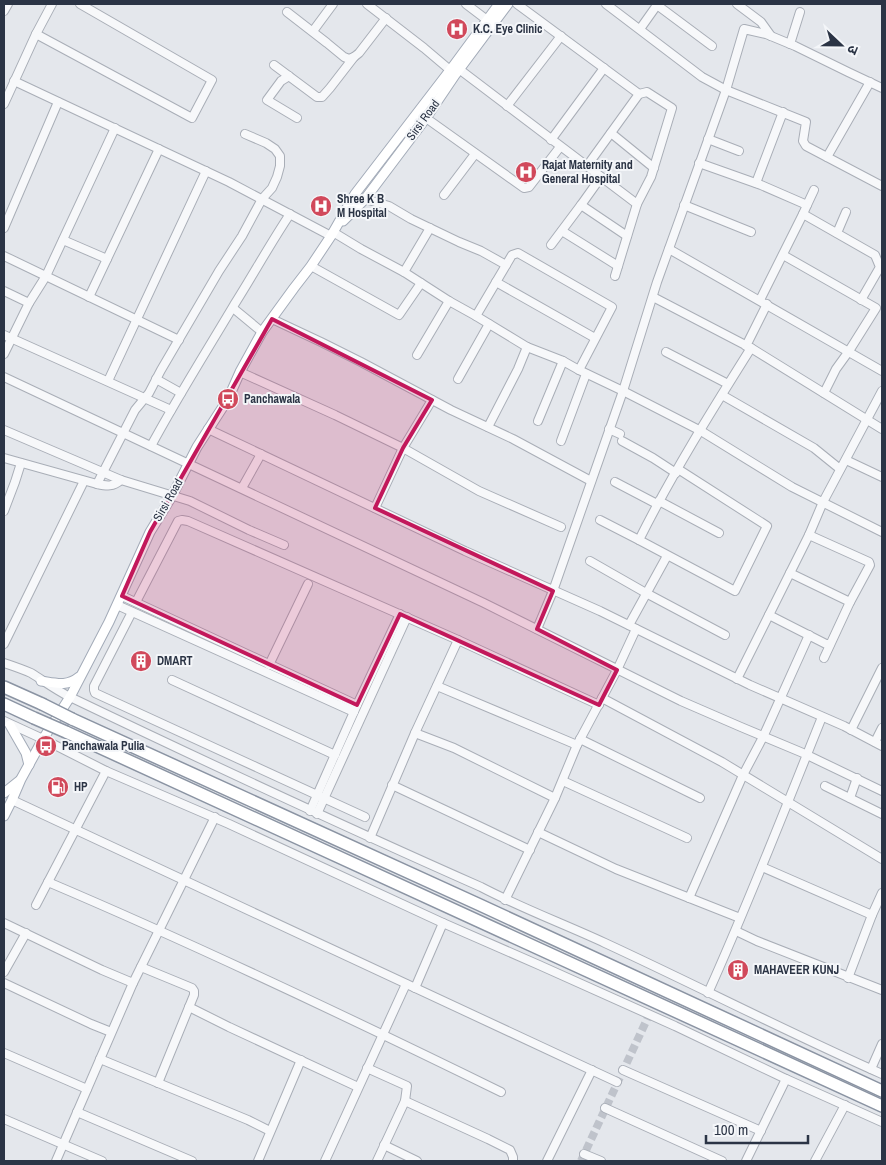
<svg xmlns="http://www.w3.org/2000/svg" width="886" height="1165" viewBox="0 0 886 1165" font-family="'Archivo Narrow','Noto Sans Devanagari',sans-serif">
<rect width="100%" height="100%" fill="#e4e7ec"/>
<g fill="none" stroke-linecap="round" stroke-linejoin="round">
<polyline stroke="#bfc3cb" stroke-width="8" stroke-dasharray="8 4" stroke-linecap="butt" points="581,1161 649,1015"/>
<g stroke="#a9aeb7" stroke-width="10">
<g id="minor">
<polyline points="367,4 424,48 450,70"/>
<polyline points="466,4 487,20"/>
<polyline points="517,4 639,94 587,166"/>
<polyline points="606,4 702,77 726,90 806,122 803,141 806,146 882,186"/>
<polyline points="737,4 761,22 771,36"/>
<polyline points="4,11 8,4"/>
<polyline points="287,12 327,43 344,57 349,59 354,57 359,53 386,18"/>
<polyline points="640,29 657,5 712,46"/>
<polyline points="313,31 333,4"/>
<polyline points="36,34 192,118 212,80 80,4"/>
<polyline points="790,44 800,12"/>
<polyline points="274,65 317,97 322,97 330,88 354,57"/>
<polyline points="455,66 637,204"/>
<polyline points="289,76 281,81 267,100 297,118"/>
<polyline points="14,81 229,182 331,236"/>
<polyline points="4,104 36,34 52,4"/>
<polyline points="507,106 561,36"/>
<polyline points="426,118 524,188 529,187 560,147"/>
<polyline points="611,133 654,168"/>
<polyline points="708,139 739,151"/>
<polyline points="551,140 604,68"/>
<polyline points="827,157 870,82"/>
<polyline points="699,163 761,185 807,205 803,214"/>
<polyline points="756,183 783,112"/>
<polyline points="444,195 475,154"/>
<polyline points="365,199 389,206 411,219 459,242 481,251 506,265"/>
<polyline points="581,205 627,236"/>
<polyline points="684,205 751,232"/>
<polyline points="807,205 814,190"/>
<polyline points="4,228 58,102"/>
<polyline points="562,231 618,266"/>
<polyline points="333,232 361,249 404,272 449,301 476,316 527,347 563,361 579,370 623,391 701,431 792,487 882,532"/>
<polyline points="837,233 846,212"/>
<polyline points="63,240 107,259"/>
<polyline points="551,245 581,205 601,177"/>
<polyline points="669,249 882,371"/>
<polyline points="783,255 876,308 849,351 836,369 824,393"/>
<polyline points="4,256 179,340"/>
<polyline points="311,266 399,315 421,283"/>
<polyline points="404,272 430,228"/>
<polyline points="615,276 637,204 651,177 672,108 647,92 639,94"/>
<polyline points="496,282 595,338"/>
<polyline points="4,291 29,303"/>
<polyline points="89,297 159,149"/>
<polyline points="653,297 751,348 882,429"/>
<polyline points="760,300 803,214 875,255 880,267 861,300"/>
<polyline points="233,308 262,332"/>
<polyline points="476,316 512,255 518,253 612,307 579,370"/>
<polyline points="272,319 321,342 361,362 451,410 513,439 591,481"/>
<polyline points="4,335 171,410"/>
<polyline points="746,346 767,304"/>
<polyline points="666,352 728,384"/>
<polyline points="4,354 29,303 46,276 115,128"/>
<polyline points="417,355 449,301"/>
<polyline points="240,372 335,415 403,448 479,491 561,527"/>
<polyline points="4,377 484,603 681,701 741,727 803,753 882,791"/>
<polyline points="156,379 181,393"/>
<polyline points="458,379 489,324"/>
<polyline points="108,381 206,171"/>
<polyline points="722,395 814,448 840,469"/>
<polyline points="538,421 563,361"/>
<polyline points="488,427 518,369 527,347"/>
<polyline points="208,429 465,551 600,611 750,685 844,726 882,746"/>
<polyline points="609,429 620,434"/>
<polyline points="4,430 121,480 190,501 249,530 284,545"/>
<polyline points="561,441 586,374"/>
<polyline points="622,441 653,458 676,473"/>
<path d="M151,446C177,398 206,352 234,305C253,275 270,244 290,214"/>
<path d="M4,458L97,484C107,486 113,487 121,480"/>
<polyline points="846,460 882,477"/>
<path d="M678,469L767,526L735,591L639,540C672,474 712,410 751,348"/>
<polyline points="615,482 657,504"/>
<polyline points="97,484 135,410 149,393 161,370 219,271 242,236 262,199 272,188 277,177 280,166 280,156 275,149 266,143 245,134"/>
<polyline points="242,488 261,454"/>
<polyline points="659,501 719,533"/>
<polyline points="375,508 403,448 432,400"/>
<polyline points="4,511 15,482 21,463"/>
<polyline points="600,520 639,540"/>
<polyline points="809,535 869,562 870,565 850,602 824,658"/>
<polyline points="590,561 646,593 725,635"/>
<polyline points="790,573 850,602"/>
<polyline points="122,596 357,705"/>
<polyline points="136,602 178,521 182,520 188,521 458,640 599,705"/>
<polyline points="117,605 354,712"/>
<polyline points="132,612 94,686 94,690 95,693 365,817"/>
<polyline points="769,615 826,644 830,644"/>
<polyline points="629,625 667,556"/>
<polyline points="537,629 553,591 623,391 657,282 726,90 744,29 766,34 795,46 848,72 882,88"/>
<polyline points="4,644 84,481"/>
<path d="M4,663C13,666 22,669 31,673C44,681 56,690 70,697C206,762 343,826 481,887C521,908 564,924 605,943C698,986 789,1033 882,1074"/>
<polyline points="269,665 308,584"/>
<polyline points="737,679 809,535 823,502 882,391"/>
<polyline points="172,680 335,755"/>
<polyline points="437,686 577,745"/>
<polyline points="602,698 722,762 882,859"/>
<polyline points="4,721 43,739 106,771 229,824 443,923 539,965 675,1026 786,1079 882,1122"/>
<polyline points="851,730 882,668"/>
<polyline points="415,733 454,748 555,798"/>
<polyline points="580,739 700,798"/>
<polyline points="875,742 882,728"/>
<polyline points="563,781 687,838"/>
<polyline points="392,785 530,850"/>
<polyline points="825,786 882,814"/>
<polyline points="850,798 857,778"/>
<polyline points="12,800 617,1082"/>
<polyline points="310,811 357,705 400,614"/>
<polyline points="317,814 407,617"/>
<polyline points="538,832 616,869 740,918"/>
<polyline points="370,838 415,733 458,640"/>
<polyline points="762,867 872,915"/>
<path d="M48,882C201,947 352,1019 501,1092"/>
<polyline points="689,898 743,775 763,737 809,635"/>
<polyline points="505,900 555,798 577,745 617,670 636,629"/>
<polyline points="36,905 106,771"/>
<polyline points="4,923 102,970 133,983"/>
<polyline points="736,931 757,941 882,990"/>
<polyline points="141,967 192,988 194,991 194,995 158,1083"/>
<polyline points="4,972 26,933"/>
<polyline points="848,978 872,915 882,893"/>
<polyline points="4,983 91,1024 111,1032"/>
<polyline points="415,988 443,923"/>
<path d="M708,993C749,902 785,809 822,717"/>
<polyline points="189,1007 229,1027 358,1087"/>
<polyline points="4,1053 87,1089"/>
<polyline points="100,1059 248,1120 270,1131"/>
<polyline points="367,1068 407,1086 405,1101 377,1161"/>
<polyline points="871,1069 882,1044"/>
<polyline points="623,1070 761,1131"/>
<polyline points="405,1101 488,1139 510,1150 513,1157 513,1161"/>
<polyline points="605,1108 722,1161"/>
<polyline points="77,1112 192,1161"/>
<polyline points="4,1119 102,1161"/>
<polyline points="384,1145 417,1161"/>
<polyline points="584,1154 601,1161"/>
<polyline points="56,1161 133,983 215,817"/>
<polyline points="258,1161 301,1060"/>
<polyline points="325,1161 406,984"/>
<polyline points="547,1161 592,1070"/>
<polyline points="746,1161 786,1079"/>
<polyline points="815,1161 845,1105"/>
</g>
</g>
<g stroke="#a3abb8" stroke-width="11">
<g id="major">
<polyline points="343,221 365,199 426,118 455,75 508,4"/>
<path d="M41,681C55,683 67,687 79,677"/>
<polyline points="10,725 26,753 29,765"/>
<polyline points="4,793 19,781"/>
<polyline points="4,816 12,800 21,779 43,739 70,697 109,622 150,532 172,496 197,447 228,399 240,372 262,332 294,288 311,266 331,236 355,194 454,65 499,4"/>
</g>
</g>
<g stroke="#8b94a3" stroke-width="14">
<g id="highway">
<polyline points="4,687 42,704"/>
<polyline points="4,704 34,718"/>
<polyline points="72,719 480,905 882,1091"/>
<polyline points="66,732 882,1106"/>
</g>
</g>
<use href="#minor" stroke="#f7f8fa" stroke-width="8"/>
<use href="#major" stroke="#fff" stroke-width="9"/>
<use href="#highway" stroke="#fff" stroke-width="11"/>
<g stroke="#8b94a3" stroke-width="14" stroke-linecap="butt">
<g id="highway-bridge">
<polyline points="42,704 72,719"/>
<polyline points="34,718 66,732"/>
</g>
</g>
<use href="#highway-bridge" stroke="#fff" stroke-width="11"/>
</g>
<path fill="#c2185b" fill-opacity="0.2" stroke="#c2185b" stroke-width="4" stroke-linejoin="round" d="M272,319L432,400L403,448L375,508L553,591L537,629L617,670L599,705L400,614L357,705L122,596L150,532Z"/>
<defs>
<g id="hospital-disc" transform="scale(1.125)"><circle r="9.5" fill="#d1495b" stroke="#f4f6f9"/><path d="M-5-5h3v3.5h4V-5h3V5h-3V1.5h-4V5h-3Z" fill="#fff"/></g>
<g id="bus-disc" transform="scale(1.125)"><circle r="9.5" fill="#d1495b" stroke="#f4f6f9"/><path d="M-5-6H5V4H4V6H2V4H-2V6H-4V4H-5ZM-3.5-4V0h7V-4ZM-3.5 1.2v1.5H-2V1.2ZM2 1.2v1.5H3.5V1.2Z" fill="#fff"/></g>
<g id="building-disc" transform="scale(1.125)"><circle r="9.5" fill="#d1495b" stroke="#f4f6f9"/><path d="M-4-6H4V6H1V3H-1V6H-4ZM-2.5-4.3h1.7v1.8h-1.7ZM.8-4.3h1.7v1.8H.8ZM-2.5-1h1.7V.8h-1.7ZM.8-1h1.7V.8H.8Z" fill="#fff"/></g>
<g id="fuel-disc" transform="scale(1.125)"><circle r="9.5" fill="#d1495b" stroke="#f4f6f9"/><path d="M-5.5-6h7V0h2V4h1.3V-2.5L3-4.5l.8-.8L6-3V5H2.5V1h-1V6h-7ZM-4.2-4.7v3.2H.2V-4.7Z" fill="#fff"/></g>
</defs>
<g fill-rule="evenodd">
<use href="#hospital-disc" x="457" y="29"/>
<use href="#hospital-disc" x="526" y="172"/>
<use href="#hospital-disc" x="321" y="206"/>
<use href="#bus-disc" x="228" y="399"/>
<use href="#building-disc" x="141" y="661"/>
<use href="#bus-disc" x="46" y="746"/>
<use href="#fuel-disc" x="58" y="787"/>
<use href="#building-disc" x="738" y="970"/>
</g>
<g text-anchor="middle" stroke-width="4" stroke-linejoin="round" paint-order="stroke">
<g font-size="12" font-weight="bold" fill="#2b3445" stroke="#f4f6f9" text-anchor="start">
<text x="473" y="33">K.C. Eye Clinic</text>
<text x="542" y="169">Rajat Maternity and<tspan x="542" dy="14">General Hospital</tspan></text>
<text x="337" y="203">Shree K B<tspan x="337" dy="14">M Hospital</tspan></text>
<text x="244" y="403">Panchawala</text>
<text x="157" y="665">DMART</text>
<text x="62" y="750">Panchawala Pulia</text>
<text x="74" y="791">HP</text>
<text x="754" y="974">MAHAVEER KUNJ</text>
</g>
<g font-size="12" fill="#2b3445" stroke="#f4f6f9">
<text transform="translate(423 120) rotate(-54)" y="4">Sirsi Road</text>
<text transform="translate(168 500) rotate(-60)" y="4">Sirsi Road</text>
</g>
</g>
<rect width="886" height="1165" fill="none" stroke="#2b3445" stroke-width="10"/>
<g transform="translate(841 45) rotate(112)" stroke="#f4f6f9" stroke-width="4" paint-order="stroke">
<path d="M0-4L9 19L0 12L-9 19Z" fill="#2b3445"/>
<text y="-8" font-size="14" font-weight="bold" text-anchor="middle" fill="#2b3445">उ</text>
</g>
<path d="M706 1135v8h102v-8" fill="none" stroke="#2b3445" stroke-width="2.5"/>
<text x="714" y="1135" font-size="15" fill="#2b3445" stroke="#f4f6f9" stroke-width="4" paint-order="stroke">100 m</text>
</svg>
